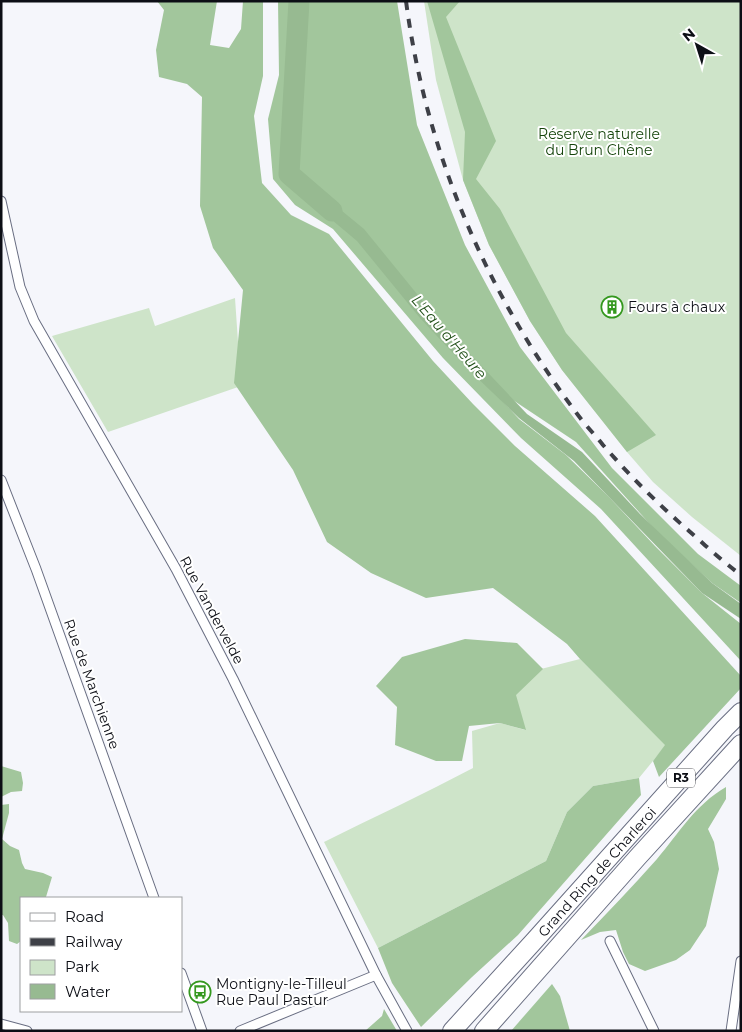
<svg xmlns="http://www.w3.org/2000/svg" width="742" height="1032" viewBox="0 0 742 1032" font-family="Montserrat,sans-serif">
<rect width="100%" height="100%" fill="#f5f6fb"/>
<g fill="#cee4c9">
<polygon points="424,1 741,1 741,556 692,517 653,482 627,452 562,370 530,321 489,245 463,180 436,80"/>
<polygon points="235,298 241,386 108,432 52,336 149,308 155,326"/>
<path d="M580,659L666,745L639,778L593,786L567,812L546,861L378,948L324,842C374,817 424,794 473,768L472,731L500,723L525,730L515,695L541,669Z"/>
</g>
<g fill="#a2c69c">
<polygon points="157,1 217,1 210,45 229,48 241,29 243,1 263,1 263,76 254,116 262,183 291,215 329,234 433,361 473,404 515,446 595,516 741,676 741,688 659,777 653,761 665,745 580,659 567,644 493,588 426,598 371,573 327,542 293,470 234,383 243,290 213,248 200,206 202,97 187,84 159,77 156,50 164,10"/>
<polygon points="278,1 397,1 417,125 465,245 520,347 612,468 698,554 741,586 741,603 712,583 657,532 576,442 483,380 519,419 566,455 608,496 655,546 702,593 741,624 741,661 601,509 521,438 443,358 333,229 295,205 273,179 268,119 279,75"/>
<polygon points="427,1 460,1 446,17 496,141 476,179 500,209 566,333 656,435 627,452 562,370 530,321 489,245 463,180 465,132"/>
<polygon points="465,639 517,643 543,669 516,695 526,730 500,723 469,726 462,761 436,761 395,745 397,707 376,686 402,657"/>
<polygon points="1,766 21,772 23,783 22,791 11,792 1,797"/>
<polygon points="639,778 641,795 518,935 472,977 421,1027 392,983 378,948 546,861 567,812 593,786"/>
<path d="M726,787V799L708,829L714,842L719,869L706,926L690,950L676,960L645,971L629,964L623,952L616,930L600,932L581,940C607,913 632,887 657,859C679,833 695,805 726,787Z"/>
<polygon points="9,804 9,813 2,839 10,846 19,850 22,863 25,869 43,873 52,877 46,897 47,898 21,898 21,941 17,944 9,941 8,923 3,915 1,915 1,805"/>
<polygon points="552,984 560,996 570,1031 511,1031"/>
<polygon points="384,1009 397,1031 365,1031 382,1016"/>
</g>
<polygon fill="#97ba91" points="314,188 364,229 439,321 527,414 582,452 640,514 712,583 741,604 741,619 702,593 574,461 519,418 468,369 420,318 357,241 307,199"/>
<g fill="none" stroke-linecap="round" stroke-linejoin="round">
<polyline stroke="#97ba91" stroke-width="21" points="299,1 289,174 332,211"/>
<g stroke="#696e82" stroke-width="11">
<g id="street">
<polyline points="1,201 20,287 34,321 176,569 233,679 376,975 407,1031"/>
<polyline points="1,480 36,569 154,898"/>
<polyline points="610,941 654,1031"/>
<polyline points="181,973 202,1031"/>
<polyline points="1,1024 27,1031"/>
<polyline points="240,1031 376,975"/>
<polyline points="731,1031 741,961"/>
</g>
</g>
<g stroke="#696e82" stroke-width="20">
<g id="highway">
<polyline points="452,1031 535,940 725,728 741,712"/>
<polyline points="484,1031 637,858 741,744"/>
</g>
</g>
<use href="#street" stroke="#fff" stroke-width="9"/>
<use href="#highway" stroke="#fff" stroke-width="18"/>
<path stroke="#3e4047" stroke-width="4" stroke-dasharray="9 9" stroke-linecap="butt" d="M406,1C426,154 488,297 581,419C588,428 596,436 603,445C630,476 658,504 689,531C706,546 722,561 741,575"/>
</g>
<defs>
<g id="building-ring" transform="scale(1.125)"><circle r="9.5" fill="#fff" stroke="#34981e" stroke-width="1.5"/><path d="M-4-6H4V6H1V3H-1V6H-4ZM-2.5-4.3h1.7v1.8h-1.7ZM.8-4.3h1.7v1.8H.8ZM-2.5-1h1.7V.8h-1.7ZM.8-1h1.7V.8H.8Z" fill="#34981e"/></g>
<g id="bus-ring" transform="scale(1.125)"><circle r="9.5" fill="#fff" stroke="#34981e" stroke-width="1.5"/><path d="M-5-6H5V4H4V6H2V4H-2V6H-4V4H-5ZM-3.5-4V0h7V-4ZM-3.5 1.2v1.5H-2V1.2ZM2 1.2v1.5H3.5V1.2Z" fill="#34981e"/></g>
</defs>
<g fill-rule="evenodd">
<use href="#building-ring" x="612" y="307"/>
<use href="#bus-ring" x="200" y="992"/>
</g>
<g text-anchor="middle" stroke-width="4" stroke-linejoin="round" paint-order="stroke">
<rect fill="#fff" stroke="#55565b" stroke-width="1" x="667" y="768.5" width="28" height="19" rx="4"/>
<g font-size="12" font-weight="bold" fill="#0c0e15">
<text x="681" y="782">R3</text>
</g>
<g font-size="14" fill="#15440b" stroke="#fff">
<text x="599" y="139">Réserve naturelle<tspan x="599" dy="16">du Brun Chêne</tspan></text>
</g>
<g font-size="14" fill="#0c0e15" stroke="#fff" text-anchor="start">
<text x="628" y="312">Fours à chaux</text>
<text x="216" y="989">Montigny-le-Tilleul<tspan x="216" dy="16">Rue Paul Pastur</tspan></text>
</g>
<g font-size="14" fill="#0c0e15" stroke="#fff">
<text transform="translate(212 610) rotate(62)" y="5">Rue Vandervelde</text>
<text transform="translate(92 684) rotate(70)" y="5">Rue de Marchienne</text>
<text transform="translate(597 872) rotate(-48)" y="5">Grand Ring de Charleroi</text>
</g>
<g font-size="15" font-style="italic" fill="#204f17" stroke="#fff">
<text transform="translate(449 337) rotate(49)" y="5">L'Eau d'Heure</text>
</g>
</g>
<rect width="742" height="1032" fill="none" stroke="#0c0e15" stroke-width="5"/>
<rect x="20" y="897" width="162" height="115" fill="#ffffff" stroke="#9e9fa1"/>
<rect x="30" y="913" width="25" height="8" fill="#ffffff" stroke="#9e9fa1"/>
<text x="65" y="922" font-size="15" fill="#0c0e15">Road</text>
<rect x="30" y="938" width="25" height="8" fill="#3e4047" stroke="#9e9fa1"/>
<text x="65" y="947" font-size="15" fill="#0c0e15">Railway</text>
<rect x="30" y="960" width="25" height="15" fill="#cee4c9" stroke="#9e9fa1"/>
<text x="65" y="972" font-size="15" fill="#0c0e15">Park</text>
<rect x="30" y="984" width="25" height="15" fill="#97ba91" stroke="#9e9fa1"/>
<text x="65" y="997" font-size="15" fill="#0c0e15">Water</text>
<g transform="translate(697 45) rotate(321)" stroke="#ffffff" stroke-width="4" paint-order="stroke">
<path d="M0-4L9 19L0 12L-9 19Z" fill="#0c0e15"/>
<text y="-8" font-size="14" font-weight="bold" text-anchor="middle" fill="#0c0e15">N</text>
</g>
</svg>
